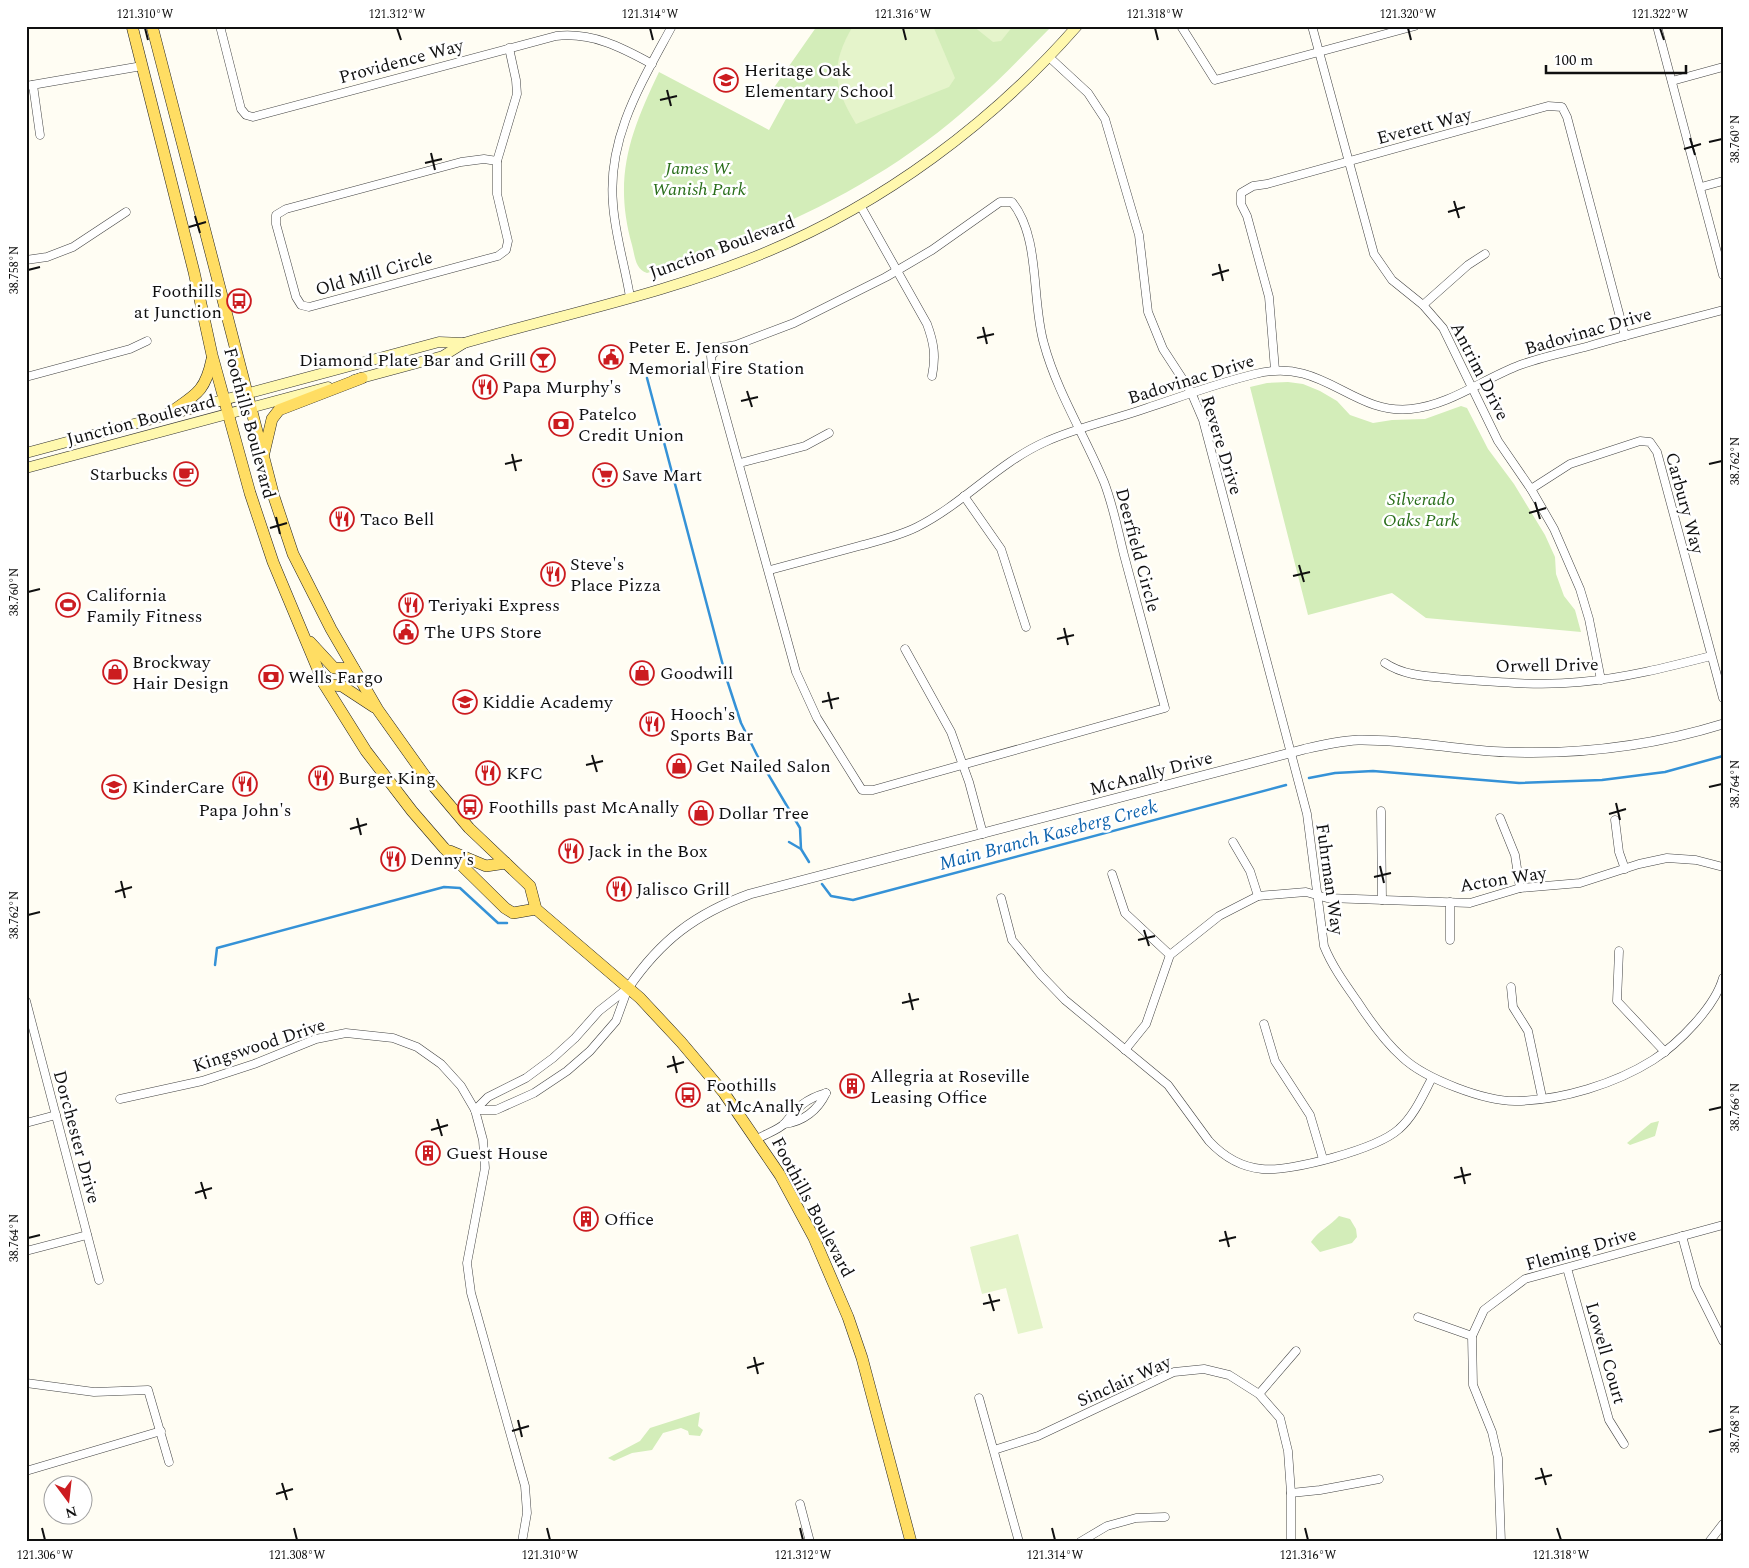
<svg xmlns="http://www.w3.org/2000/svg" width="1749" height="1568" viewBox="0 0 1749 1568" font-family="Spectral,serif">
<rect width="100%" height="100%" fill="#fffdf3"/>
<g fill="#d3edb9">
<path d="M817,26H1052C1026,52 1001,79 973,103C881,186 765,239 647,273C635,269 635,256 632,245C613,177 630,133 659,72L769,130L787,97L773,89Z"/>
<polygon points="1288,382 1303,384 1320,391 1337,401 1350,415 1373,423 1392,420 1425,419 1461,406 1467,408 1488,449 1514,484 1545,535 1555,557 1556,574 1564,596 1575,610 1581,632 1426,618 1392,593 1308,615 1250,387 1267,383"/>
<polygon points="1659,1121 1655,1136 1630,1145 1627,1143 1651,1123"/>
<path d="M1339,1216L1350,1219L1356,1229L1357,1237L1352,1243L1320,1252L1311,1242C1318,1231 1330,1226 1339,1216Z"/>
<polygon points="700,1412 698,1426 703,1430 700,1436 689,1435 688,1431 681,1428 663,1433 652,1450 632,1453 614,1461 608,1458 640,1441 650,1428"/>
</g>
<g fill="#e5f4cb">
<path d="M853,26H933L955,78L949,87L856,124C833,86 830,65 853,26Z"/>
<polygon points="973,26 1013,26 1001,41 993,42"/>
<polygon points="1018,1234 1043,1328 1018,1334 1006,1288 982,1294 970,1247"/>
</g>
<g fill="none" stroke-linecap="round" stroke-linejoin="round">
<g stroke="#3592d7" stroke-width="2.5">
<polyline points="647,378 726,677 741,723 758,757 800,828 801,849"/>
<polyline points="1309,778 1335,773 1373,771 1519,783 1602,780 1665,772 1723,756"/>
<polyline points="789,842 801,849 809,862"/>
<polyline points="822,884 831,896 853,900 1286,785"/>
<polyline points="215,965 217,948 444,887 460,888 498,923 507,923"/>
</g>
<g stroke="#434343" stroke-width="9">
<g id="minor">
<path d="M220,26L241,109L246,115L253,117L556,36C592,32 621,47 652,64"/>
<polyline points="1181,26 1215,80 1415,26"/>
<polyline points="1312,26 1374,254 1392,280 1423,305 1443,328 1498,441 1531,489 1554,529 1580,589 1589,619 1601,680"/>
<polyline points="1657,26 1723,275"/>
<path d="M1049,57L1088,93L1105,119L1139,235L1148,312L1163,349L1191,392L1203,420L1307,814L1324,946C1332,966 1345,984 1357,1001C1370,1021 1384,1041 1402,1057C1425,1079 1486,1102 1517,1101C1562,1100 1615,1084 1653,1060C1678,1044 1715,1007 1723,978"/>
<polyline points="1672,81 1723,67"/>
<polyline points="33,85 40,135"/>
<polyline points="26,86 142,66"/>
<polygon points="484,159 497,161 497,194 508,241 506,250 498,256 309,307 301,305 296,297 276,224 276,215 286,209 461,162"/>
<polyline points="497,161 517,94 516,80 509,48"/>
<polyline points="1701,187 1723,181"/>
<path d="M1000,202H1012C1041,238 1031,300 1044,344C1057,392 1085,436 1104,482C1113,505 1118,531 1124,555C1138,606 1151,657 1165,708L873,790H862L817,718L796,672L712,367L711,356L719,348L736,345L794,323L886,277L932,250Z"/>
<path d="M860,205L927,324C934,343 936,356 932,376"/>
<polyline points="26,260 47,257 73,247 126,212"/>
<path d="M630,297C625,266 615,235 613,204C607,137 642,82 672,26"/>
<polyline points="1423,305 1468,265 1485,254"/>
<polyline points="1275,370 1269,297 1247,216 1241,204 1241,193 1253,186 1267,184 1548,106 1562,107 1567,117 1625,336"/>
<polyline points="26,377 130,349 147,341"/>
<polyline points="740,463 805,446 829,433"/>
<polyline points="1531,489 1570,464 1640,441 1650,442 1657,452 1723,698"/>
<polyline points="964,496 1001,549 1026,627"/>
<path d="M770,570C799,562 829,554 859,546C878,541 899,536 917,527C963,504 998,463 1045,442C1078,427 1113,420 1147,408C1183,396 1218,383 1255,374C1323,356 1351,415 1411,409C1450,405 1483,379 1520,365C1542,357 1566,352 1589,346C1633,333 1678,322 1723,310"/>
<polyline points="905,649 951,732 969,782 983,834"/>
<path d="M1385,663C1406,677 1431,676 1455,679C1497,682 1538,686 1580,682C1625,678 1668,667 1711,656"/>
<polyline points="1381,811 1382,900"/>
<polyline points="1500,818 1515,855 1520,888"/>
<polyline points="1615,820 1619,852 1625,869"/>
<polyline points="1233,842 1250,871 1258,896"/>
<polyline points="1112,874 1125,913 1170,955"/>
<path d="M1001,898L1012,940L1041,975L1065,1000L1168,1085L1209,1141C1223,1156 1241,1167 1262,1169C1291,1172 1377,1149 1399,1129C1414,1116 1423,1095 1432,1078"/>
<polyline points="1450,940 1450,902"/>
<polyline points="1619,951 1617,1001 1665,1052"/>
<polyline points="1511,987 1513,1007 1528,1031 1542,1097"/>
<polyline points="26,1001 99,1280"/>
<polyline points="1264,1024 1275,1061 1310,1115 1323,1159"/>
<polyline points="1125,1050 1146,1024 1170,955 1219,916 1258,896 1306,892 1327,898 1470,903 1520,888 1580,883 1639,864 1667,858 1696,860 1723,867"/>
<polyline points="120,1099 202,1081 254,1064 316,1039 346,1033 393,1038 417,1047 441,1064 461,1086 475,1110 483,1140 485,1168 467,1263 471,1293 525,1486 527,1513 522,1542"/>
<polyline points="475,1110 496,1110 534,1093 567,1071 590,1051 616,1021 628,988"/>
<polyline points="475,1110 488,1097 526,1078 553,1058 575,1038 599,1011 627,989"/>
<polyline points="26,1123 56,1115"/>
<path d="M784,1124C803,1122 818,1110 826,1093"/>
<path d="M757,1139C765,1134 779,1130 785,1123C798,1107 805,1099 826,1093"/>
<polyline points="1682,1236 1696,1287 1723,1341"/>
<polyline points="26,1251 87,1235"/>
<polyline points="1567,1268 1609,1420 1624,1444"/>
<polyline points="1418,1317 1472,1336"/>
<polyline points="26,1383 94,1392 148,1390 169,1462"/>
<polyline points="1259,1394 1296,1351"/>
<polyline points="979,1398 1019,1542"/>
<polyline points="994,1450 1038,1436 1174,1372 1204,1369 1229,1375 1259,1394 1280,1418 1288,1451 1291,1493 1291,1542"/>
<polyline points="26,1471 161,1431"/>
<polyline points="1291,1493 1320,1490 1379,1479"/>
<polyline points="800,1504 810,1542"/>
<polyline points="1080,1542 1107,1526 1136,1518 1165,1517"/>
<polyline points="1501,1542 1498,1458 1492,1432 1473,1385 1472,1336 1484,1310 1525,1279 1723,1225"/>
<polyline points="1709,1542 1723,1524"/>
</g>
</g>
<g stroke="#434343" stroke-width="10">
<path id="tertiary" d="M628,988C661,940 695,914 750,894L1305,749C1322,745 1340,741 1358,740C1407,739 1456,750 1505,752C1580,755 1652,746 1723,724"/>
</g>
<g stroke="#323232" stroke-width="11">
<g id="secondary">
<polyline points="354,380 443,356 464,343"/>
<path d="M26,453L439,342L464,343C564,314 668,293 764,253C883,204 992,123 1077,26"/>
<polyline points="26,468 328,387"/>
</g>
</g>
<g stroke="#212121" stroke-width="12">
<g id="primary">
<polyline points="132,26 194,272 212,355 250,493 273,562 324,684 366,751 412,811 444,848 505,908 513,913 536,909"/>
<polyline points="152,26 274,497 293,554 331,629 378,710 425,776 469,828 530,886 536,909 640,998 681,1042 724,1093 780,1175 814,1238 848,1317 862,1358 911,1542"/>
<path d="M168,414C195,395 205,393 212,359"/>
<polyline points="264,453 272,419 279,410 362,378"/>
<polyline points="310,642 334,668 354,669"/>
<polyline points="324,684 342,686 374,707"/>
<polyline points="450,851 486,866 506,863"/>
</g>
</g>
<use href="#minor" stroke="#fff" stroke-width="8"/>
<use href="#tertiary" stroke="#fff" stroke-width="9"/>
<use href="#secondary" stroke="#fff8ae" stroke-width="10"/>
<use href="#primary" stroke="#ffdd63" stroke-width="11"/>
</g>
<path fill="none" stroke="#101010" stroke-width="2" d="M145,28L148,40M397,28L401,40M650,28L653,40M903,28L906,40M1155,28L1158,40M1408,28L1411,40M1660,28L1664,40M667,90L671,106M660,100L677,96M1690,138L1695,155M1709,142L1722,139M1684,149L1701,144M431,153L435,170M425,163L442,159M1454,201L1459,218M1448,212L1465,207M195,216L200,233M189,227L206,222M1219,264L1223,281M28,270L40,267M1212,275L1229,270M983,327L987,344M977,338L994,334M747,391L752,407M741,401L758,397M512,454L516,471M505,464L522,460M1709,464L1722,461M1535,502L1540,519M1529,513L1546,508M276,517L280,534M270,528L287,523M1299,565L1304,582M1293,576L1310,572M28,592L40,589M1064,628L1068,645M1057,639L1074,635M828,692L832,709M822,702L839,698M592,755L597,772M586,765L603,761M1709,787L1722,784M1616,803L1620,820M1609,814L1626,809M357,818L361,835M350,829L367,824M1380,866L1384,883M1374,877L1391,873M121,881L125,898M115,892L132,887M28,915L40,912M1144,930L1149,946M1138,940L1155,936M909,993L913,1010M902,1003L919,999M673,1056L677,1073M667,1067L684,1062M1709,1110L1722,1107M437,1119L442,1136M431,1130L448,1125M1461,1167L1465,1184M1454,1178L1471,1174M201,1182L206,1199M195,1193L212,1188M1225,1231L1229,1247M28,1238L40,1235M1219,1241L1236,1237M989,1294L994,1311M983,1304L1000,1300M754,1357L758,1374M747,1368L764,1363M518,1420L522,1437M512,1431L529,1426M1709,1432L1722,1429M1541,1468L1546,1485M1535,1479L1552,1475M282,1483L287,1500M276,1494L293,1489M42,1528L45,1540M294,1528L297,1540M547,1528L550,1540M800,1528L803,1540M1052,1528L1055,1540M1305,1528L1308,1540M1557,1528L1561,1540"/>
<defs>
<g id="school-ring" transform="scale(1.25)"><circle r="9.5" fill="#fff" stroke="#cc1c20" stroke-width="1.5"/><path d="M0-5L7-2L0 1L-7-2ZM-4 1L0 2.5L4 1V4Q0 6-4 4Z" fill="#cc1c20"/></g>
<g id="bus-ring" transform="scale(1.25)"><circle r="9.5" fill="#fff" stroke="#cc1c20" stroke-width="1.5"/><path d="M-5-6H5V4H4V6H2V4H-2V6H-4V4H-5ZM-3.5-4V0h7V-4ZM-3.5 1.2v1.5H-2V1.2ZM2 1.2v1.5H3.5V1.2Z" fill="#cc1c20"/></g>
<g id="civic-ring" transform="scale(1.25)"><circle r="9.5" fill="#fff" stroke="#cc1c20" stroke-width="1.5"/><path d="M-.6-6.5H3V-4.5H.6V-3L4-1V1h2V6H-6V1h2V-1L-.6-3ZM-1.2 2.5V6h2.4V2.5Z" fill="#cc1c20"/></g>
<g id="bar-ring" transform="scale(1.25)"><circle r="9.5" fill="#fff" stroke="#cc1c20" stroke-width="1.5"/><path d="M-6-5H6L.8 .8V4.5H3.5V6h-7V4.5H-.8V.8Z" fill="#cc1c20"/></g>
<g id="restaurant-ring" transform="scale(1.25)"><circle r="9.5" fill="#fff" stroke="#cc1c20" stroke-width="1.5"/><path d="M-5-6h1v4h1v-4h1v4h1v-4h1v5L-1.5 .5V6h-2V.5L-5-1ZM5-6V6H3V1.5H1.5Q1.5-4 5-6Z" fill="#cc1c20"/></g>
<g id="bank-ring" transform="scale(1.25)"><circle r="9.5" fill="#fff" stroke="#cc1c20" stroke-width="1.5"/><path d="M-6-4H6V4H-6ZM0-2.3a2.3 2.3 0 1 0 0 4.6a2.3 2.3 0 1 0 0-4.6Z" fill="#cc1c20"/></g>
<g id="cafe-ring" transform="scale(1.25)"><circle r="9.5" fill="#fff" stroke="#cc1c20" stroke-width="1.5"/><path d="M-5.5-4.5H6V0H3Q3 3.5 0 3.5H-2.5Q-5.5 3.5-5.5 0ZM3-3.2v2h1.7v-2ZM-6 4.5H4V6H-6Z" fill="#cc1c20"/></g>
<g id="supermarket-ring" transform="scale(1.25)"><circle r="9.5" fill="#fff" stroke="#cc1c20" stroke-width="1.5"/><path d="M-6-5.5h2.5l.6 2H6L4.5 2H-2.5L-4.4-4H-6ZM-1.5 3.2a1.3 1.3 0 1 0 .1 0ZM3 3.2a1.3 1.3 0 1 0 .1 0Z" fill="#cc1c20"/></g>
<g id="stadium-ring" transform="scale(1.25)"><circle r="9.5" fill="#fff" stroke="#cc1c20" stroke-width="1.5"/><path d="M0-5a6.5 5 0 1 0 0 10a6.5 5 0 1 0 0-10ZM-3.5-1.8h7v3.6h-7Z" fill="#cc1c20"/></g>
<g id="shop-ring" transform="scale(1.25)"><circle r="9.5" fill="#fff" stroke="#cc1c20" stroke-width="1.5"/><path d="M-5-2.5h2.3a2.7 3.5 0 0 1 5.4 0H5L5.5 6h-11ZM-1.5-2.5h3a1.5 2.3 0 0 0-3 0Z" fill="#cc1c20"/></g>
<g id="building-ring" transform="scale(1.25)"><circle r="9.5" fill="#fff" stroke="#cc1c20" stroke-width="1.5"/><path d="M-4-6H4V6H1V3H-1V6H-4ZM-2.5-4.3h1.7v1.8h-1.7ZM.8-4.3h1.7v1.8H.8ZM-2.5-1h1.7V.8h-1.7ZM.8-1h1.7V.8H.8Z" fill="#cc1c20"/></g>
</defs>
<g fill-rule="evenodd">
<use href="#school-ring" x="726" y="80"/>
<use href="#bus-ring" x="239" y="301"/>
<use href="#civic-ring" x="611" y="357"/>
<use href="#bar-ring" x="543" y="360"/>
<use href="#restaurant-ring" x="485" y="387"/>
<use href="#bank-ring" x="561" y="424"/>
<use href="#cafe-ring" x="186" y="474"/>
<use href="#supermarket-ring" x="605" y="475"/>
<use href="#restaurant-ring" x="342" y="519"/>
<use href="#restaurant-ring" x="553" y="574"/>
<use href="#stadium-ring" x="68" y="605"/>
<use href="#restaurant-ring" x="411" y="605"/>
<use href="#civic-ring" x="406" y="632"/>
<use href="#shop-ring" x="115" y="672"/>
<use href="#shop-ring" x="642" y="673"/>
<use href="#bank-ring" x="271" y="677"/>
<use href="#school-ring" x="465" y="702"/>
<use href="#restaurant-ring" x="652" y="724"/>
<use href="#shop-ring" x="679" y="766"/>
<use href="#restaurant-ring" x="488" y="773"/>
<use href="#restaurant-ring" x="321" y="778"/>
<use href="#restaurant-ring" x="245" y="784"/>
<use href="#school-ring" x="114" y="787"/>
<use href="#bus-ring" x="470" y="807"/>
<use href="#shop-ring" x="701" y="813"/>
<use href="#restaurant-ring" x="571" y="851"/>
<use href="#restaurant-ring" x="393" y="859"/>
<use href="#restaurant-ring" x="619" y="889"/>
<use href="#building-ring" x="852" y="1086"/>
<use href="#bus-ring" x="688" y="1095"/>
<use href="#building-ring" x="428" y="1153"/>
<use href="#building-ring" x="586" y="1219"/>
</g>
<g text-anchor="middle" stroke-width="5" stroke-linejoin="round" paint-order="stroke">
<g font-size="18" fill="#101010" stroke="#fff">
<text transform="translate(401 61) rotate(-15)" y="6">Providence Way</text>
<text transform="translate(1424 126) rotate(-15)" y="6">Everett Way</text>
<text transform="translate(722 247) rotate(-20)" y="6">Junction Boulevard</text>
<text transform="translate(374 273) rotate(-16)" y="6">Old Mill Circle</text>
<text transform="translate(1588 331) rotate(-16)" y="6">Badovinac Drive</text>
<text transform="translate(1480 371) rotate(63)" y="6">Antrim Drive</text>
<text transform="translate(1191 379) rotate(-17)" y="6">Badovinac Drive</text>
<text transform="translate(141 420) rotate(-15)" y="6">Junction Boulevard</text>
<text transform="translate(250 423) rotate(75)" y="6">Foothills Boulevard</text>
<text transform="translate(1222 445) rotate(73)" y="6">Revere Drive</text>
<text transform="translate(1685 503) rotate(75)" y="6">Carbury Way</text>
<text transform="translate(1138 550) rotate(75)" y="6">Deerfield Circle</text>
<text transform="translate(1547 665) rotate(-1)" y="6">Orwell Drive</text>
<text transform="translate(1151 773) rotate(-15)" y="6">McAnally Drive</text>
<text transform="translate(1330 879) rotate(82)" y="6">Fuhrman Way</text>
<text transform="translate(1503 879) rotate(-9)" y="6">Acton Way</text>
<text transform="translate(259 1045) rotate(-18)" y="6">Kingswood Drive</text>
<text transform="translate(77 1137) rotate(75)" y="6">Dorchester Drive</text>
<text transform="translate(813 1207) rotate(62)" y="6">Foothills Boulevard</text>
<text transform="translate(1581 1249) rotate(-16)" y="6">Fleming Drive</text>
<text transform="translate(1606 1353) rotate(74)" y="6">Lowell Court</text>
<text transform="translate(1124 1381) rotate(-24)" y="6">Sinclair Way</text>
</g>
<g font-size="18" fill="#101010" stroke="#fff" text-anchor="start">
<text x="744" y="76">Heritage Oak<tspan x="744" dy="21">Elementary School</tspan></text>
<text x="222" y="297" text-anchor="end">Foothills<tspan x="222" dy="21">at Junction</tspan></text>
<text x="628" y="353">Peter E. Jenson<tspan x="628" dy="21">Memorial Fire Station</tspan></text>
<text x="526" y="366" text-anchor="end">Diamond Plate Bar and Grill</text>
<text x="502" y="393">Papa Murphy's</text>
<text x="578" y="420">Patelco<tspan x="578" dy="21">Credit Union</tspan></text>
<text x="168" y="480" text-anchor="end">Starbucks</text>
<text x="622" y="481">Save Mart</text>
<text x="360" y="525">Taco Bell</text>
<text x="570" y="570">Steve's<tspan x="570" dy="21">Place Pizza</tspan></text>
<text x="86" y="601">California<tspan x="86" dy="21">Family Fitness</tspan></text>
<text x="428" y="611">Teriyaki Express</text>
<text x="424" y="638">The UPS Store</text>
<text x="132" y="668">Brockway<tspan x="132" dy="21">Hair Design</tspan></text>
<text x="660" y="679">Goodwill</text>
<text x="288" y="683">Wells Fargo</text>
<text x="482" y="708">Kiddie Academy</text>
<text x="670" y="720">Hooch's<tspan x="670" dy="21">Sports Bar</tspan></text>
<text x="696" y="772">Get Nailed Salon</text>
<text x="506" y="779">KFC</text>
<text x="338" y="784">Burger King</text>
<text x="132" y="793">KinderCare</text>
<text x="488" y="813">Foothills past McAnally</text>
<text x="245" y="816" text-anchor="middle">Papa John's</text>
<text x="718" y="819">Dollar Tree</text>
<text x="588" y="857">Jack in the Box</text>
<text x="410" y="865">Denny's</text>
<text x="636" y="895">Jalisco Grill</text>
<text x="870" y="1082">Allegria at Roseville<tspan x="870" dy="21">Leasing Office</tspan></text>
<text x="706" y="1091">Foothills<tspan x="706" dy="21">at McAnally</tspan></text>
<text x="446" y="1159">Guest House</text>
<text x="604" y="1225">Office</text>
</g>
<g font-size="18" font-style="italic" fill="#296e1a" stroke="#fff">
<text x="699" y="174">James W.<tspan x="699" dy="21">Wanish Park</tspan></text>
<text x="1421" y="505">Silverado<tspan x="1421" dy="21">Oaks Park</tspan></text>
</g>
<g font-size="19" font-style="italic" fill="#0e63ad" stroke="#fff">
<text transform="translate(1048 834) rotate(-15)" y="7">Main Branch Kaseberg Creek</text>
</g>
</g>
<rect width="1749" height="1568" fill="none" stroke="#ffffff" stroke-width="55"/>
<g transform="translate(68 1500) rotate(165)"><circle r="24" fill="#ffffff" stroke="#9f9f9f"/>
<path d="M0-4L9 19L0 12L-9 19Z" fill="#cc1c20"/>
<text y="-8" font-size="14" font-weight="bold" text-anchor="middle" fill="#101010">N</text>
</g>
<path d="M1546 65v8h140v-8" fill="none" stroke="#101010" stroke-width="2.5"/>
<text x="1554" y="65" font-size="15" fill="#101010" stroke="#ffffff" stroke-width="4" paint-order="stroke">100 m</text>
<rect x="28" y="28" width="1694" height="1512" fill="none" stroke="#101010" stroke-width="2"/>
<g font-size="12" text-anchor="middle" fill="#101010">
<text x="145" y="18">121.310°W</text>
<text x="397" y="18">121.312°W</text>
<text x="650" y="18">121.314°W</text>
<text x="903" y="18">121.316°W</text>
<text x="1155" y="18">121.318°W</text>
<text x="1408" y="18">121.320°W</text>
<text x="1660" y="18">121.322°W</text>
<text transform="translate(1735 139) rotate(-90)" y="4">38.760°N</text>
<text transform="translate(14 270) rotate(-90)" y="4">38.758°N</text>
<text transform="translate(1735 461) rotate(-90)" y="4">38.762°N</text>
<text transform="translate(14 592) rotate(-90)" y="4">38.760°N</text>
<text transform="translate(1735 784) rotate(-90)" y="4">38.764°N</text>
<text transform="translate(14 915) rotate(-90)" y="4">38.762°N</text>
<text transform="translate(1735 1107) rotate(-90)" y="4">38.766°N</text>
<text transform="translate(14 1238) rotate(-90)" y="4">38.764°N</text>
<text transform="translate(1735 1429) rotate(-90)" y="4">38.768°N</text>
<text x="45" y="1559">121.306°W</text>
<text x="297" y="1559">121.308°W</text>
<text x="550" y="1559">121.310°W</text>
<text x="803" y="1559">121.312°W</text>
<text x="1055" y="1559">121.314°W</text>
<text x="1308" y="1559">121.316°W</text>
<text x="1561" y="1559">121.318°W</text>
</g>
</svg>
